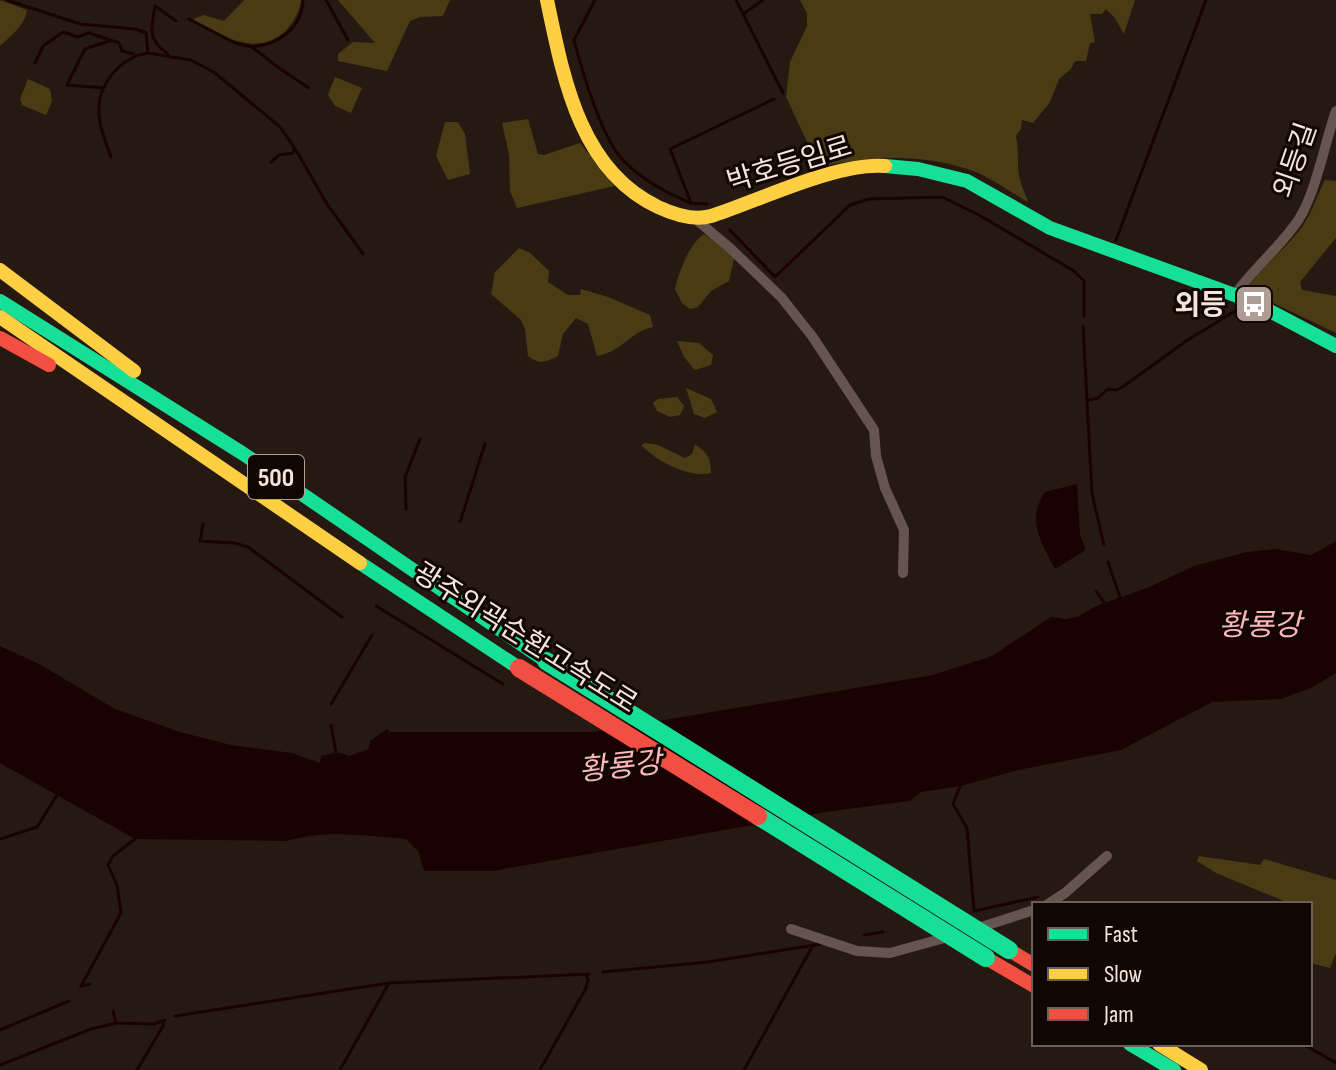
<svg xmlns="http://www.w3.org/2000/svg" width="1336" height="1070" viewBox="0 0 1336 1070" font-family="'Sofia Sans Condensed','Noto Sans KR',sans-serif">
<rect width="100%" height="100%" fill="#261911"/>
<g fill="#493c15">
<path d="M0,0L27,10C25,25 11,36 0,46Z"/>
<path d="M244,0H301C300,11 295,19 288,28C263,59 220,37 193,19L204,15L224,21Z"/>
<polygon points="338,0 450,0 443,16 420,17 410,21 387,71 338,61 338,54 353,42 375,43"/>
<path d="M800,0H1135L1124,34L1115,18L1106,9L1102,14H1090L1095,42L1090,43L1086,61H1075L1071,69L1059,79L1050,102L1033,123L1022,120L1021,129L1016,136C1019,150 1017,162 1019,176C1021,185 1025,193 1028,202C1010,192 992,178 973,171C922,153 871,156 819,167L786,97L790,62L807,26V13Z"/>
<polygon points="335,77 362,88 351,113 335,106 328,95"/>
<polygon points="28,79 50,89 52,101 46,115 22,105 20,99"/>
<polygon points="528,119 538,154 544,155 580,143 615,186 517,208 510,191 509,155 502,123"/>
<polygon points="445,122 458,122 465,134 470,174 448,180 436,156"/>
<path d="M1325,180L1336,181V238L1300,282L1302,290L1336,296V333L1246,290C1262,266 1285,250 1302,227C1312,213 1317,195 1325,180Z"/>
<path d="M704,234L735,254L729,281L711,291L698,307L690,309L682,303L675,289C679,272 689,244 704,234Z"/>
<path d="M519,248L530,253L549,271L548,282L568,295H580L581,289L608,297L650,315L653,327C628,333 622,352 597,356L588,324L576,318L563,334L558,356C546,362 539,365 528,356L525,329L521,320L491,294L495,272Z"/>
<polygon points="677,341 699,343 713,355 711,365 695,370 684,357"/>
<polygon points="686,388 711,399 717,412 705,418 694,414"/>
<polygon points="677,397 684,406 680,415 670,417 657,411 653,403 658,399"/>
<path d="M645,443L658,445L685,458L692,454L695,444C707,453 711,457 711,473C687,478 657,461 641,445Z"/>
<polygon points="1199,856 1260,865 1264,859 1336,880 1336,953 1330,968 1310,963 1310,904 1291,904 1216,873 1197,861"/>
</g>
<g fill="#1a0202">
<path d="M1077,484L1080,535L1086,550L1055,569C1041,542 1026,520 1045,492Z"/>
<path d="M1336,541V673L1311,688L1281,699L1212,702L1121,750L1018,770L961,786L921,792L910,801L832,811L492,871H424L418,851L406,839C367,836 325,829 287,841L135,839L0,763V646L39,664L115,709L180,732L231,745L292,753L320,763L321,756C332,753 339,751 349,756L369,749L370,741L387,729L390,732H593L933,675L992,656L1051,617L1065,619L1077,617L1096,606L1147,588L1194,566L1247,552L1275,549L1311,555Z"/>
</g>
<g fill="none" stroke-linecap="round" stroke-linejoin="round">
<g stroke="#1a0202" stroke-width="3">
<polyline points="7,0 80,24 135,29 146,33 148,53 191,60 215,73 280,127 296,150 327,204 363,254"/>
<polyline points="326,0 348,40"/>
<path d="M595,0L574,40C582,71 601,137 623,160C642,180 666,193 691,203"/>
<polyline points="736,0 783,93"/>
<polyline points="743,14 763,0"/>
<polyline points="189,19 235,43 252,47 279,68 309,88"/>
<path d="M252,47C278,44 302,29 303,0"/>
<path d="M168,54C147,39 151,29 155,6L176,21"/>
<polyline points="35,63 43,46 63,32 78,37 89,33 119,43 122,51 134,54"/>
<polyline points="103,88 67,85 85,49 109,41"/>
<path d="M111,157C106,143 99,127 99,113C97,84 121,57 148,53"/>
<polyline points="271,162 279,155 293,153 294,149"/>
<polyline points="707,204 691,203 670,149 774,99"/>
<polyline points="730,230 775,277 850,205 869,199 942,197 979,215 1074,271 1084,281 1084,316"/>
<polyline points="1116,240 1206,0"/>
<polyline points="1083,326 1092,494 1104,545"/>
<polyline points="1089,400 1098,398 1108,389 1116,390 1124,386 1186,341 1235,311"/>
<polyline points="406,509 405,477 420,439"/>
<polyline points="460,522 485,444"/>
<polyline points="203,524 200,541 234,543 248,547 342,617"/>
<polyline points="1108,562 1121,600"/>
<polyline points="1096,591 1105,604"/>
<polyline points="376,606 503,684"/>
<polyline points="331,704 372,635"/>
<polyline points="331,725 336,753"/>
<polyline points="961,784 953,804 967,828 974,911 1038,897"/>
<polyline points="0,839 37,827 59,792"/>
<polyline points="864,935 883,932"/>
<polyline points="603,972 708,962 821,944"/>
<polyline points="81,986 121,913 117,885 108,865 113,856 135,839"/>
<polyline points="81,986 90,984"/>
<polyline points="113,1011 116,1023 154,1024 165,1020"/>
<polyline points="175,1016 389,983 589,974"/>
<polyline points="0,1030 69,1001"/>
<polyline points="1303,1044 1336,1063"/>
<polyline points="0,1065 91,1029 116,1023"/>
<polyline points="137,1070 163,1026 163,1021"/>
<polyline points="340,1070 389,983"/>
<polyline points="540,1070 586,988 588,980 586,975"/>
<polyline points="744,1070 813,945"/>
</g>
<g stroke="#66544f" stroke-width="10">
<polyline points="693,217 730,248 781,297 812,336 874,430 876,456 885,488 904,530 903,573"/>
<path d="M1234,296C1253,268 1281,247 1299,219C1316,192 1325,142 1336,111"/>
<polyline points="1048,904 1065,893 1107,856"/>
<polyline points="791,929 857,951 890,953 948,937"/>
<polyline points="975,929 1034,910"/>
</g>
<g stroke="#16e098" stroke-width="14">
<polyline points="885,166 918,169 967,181 1050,228 1251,301 1336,346"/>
<polyline points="0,301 242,453 546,661"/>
<polyline points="360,563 519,668"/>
<polyline points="1130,1044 1174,1070"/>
</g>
<g stroke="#ffcf43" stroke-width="14">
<path d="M547,0C563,76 579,170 658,207C673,214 694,221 711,216C758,201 837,162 885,166"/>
<polyline points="0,270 134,371"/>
<polyline points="0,317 360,563"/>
<polyline points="1159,1044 1201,1070"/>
</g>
<g stroke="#f24e42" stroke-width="14">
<polyline points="0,338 49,365"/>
<polyline points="1009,950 1034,965"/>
<polyline points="986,958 1034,986"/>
</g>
<g stroke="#16e098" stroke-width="18">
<polyline points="546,661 1009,950"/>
<polyline points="758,816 986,958"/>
</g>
<polyline stroke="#f24e42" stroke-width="18" points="519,668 758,816"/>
</g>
<defs>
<g id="bus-square" transform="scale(2)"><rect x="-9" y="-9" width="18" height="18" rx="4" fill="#ad9d94" stroke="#100602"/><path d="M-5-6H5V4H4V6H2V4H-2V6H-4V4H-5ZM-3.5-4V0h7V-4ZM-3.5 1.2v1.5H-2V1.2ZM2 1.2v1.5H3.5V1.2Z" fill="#fff"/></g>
</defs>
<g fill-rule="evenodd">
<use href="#bus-square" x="1254" y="304"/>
</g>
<g text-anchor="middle" stroke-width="6" stroke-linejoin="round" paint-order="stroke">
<rect fill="#100602" stroke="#b0a199" stroke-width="2" x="248" y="455" width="56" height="44" rx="6"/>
<g font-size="26" font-weight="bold" fill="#f5e4da">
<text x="276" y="486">500</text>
</g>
<g font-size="28" fill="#f5e4da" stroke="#100602">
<text transform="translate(1294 160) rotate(-71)" y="10">외등길</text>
<text transform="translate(789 163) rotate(-17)" y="10">박호등임로</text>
<text transform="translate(526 637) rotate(32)" y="10">광주외곽순환고속도로</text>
</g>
<g font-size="28" font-weight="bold" fill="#f5e4da" stroke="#100602" text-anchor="end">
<text x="1226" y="314">외등</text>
</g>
<g font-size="30" font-style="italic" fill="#fdb6b9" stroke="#100602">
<text x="1260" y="635">황룡강</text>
<text transform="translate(620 766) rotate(-6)" y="10">황룡강</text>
</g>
</g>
<rect x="1032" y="902" width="280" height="144" fill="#100602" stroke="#6c5f58" stroke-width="2"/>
<rect x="1048" y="928" width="40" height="12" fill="#16e098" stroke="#6c5f58" stroke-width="2"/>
<text x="1104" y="942" font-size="24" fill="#f5e4da">Fast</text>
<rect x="1048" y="968" width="40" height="12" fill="#ffcf43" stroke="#6c5f58" stroke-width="2"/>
<text x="1104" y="982" font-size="24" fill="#f5e4da">Slow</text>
<rect x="1048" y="1008" width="40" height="12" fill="#f24e42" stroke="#6c5f58" stroke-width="2"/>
<text x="1104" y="1022" font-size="24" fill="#f5e4da">Jam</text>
</svg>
